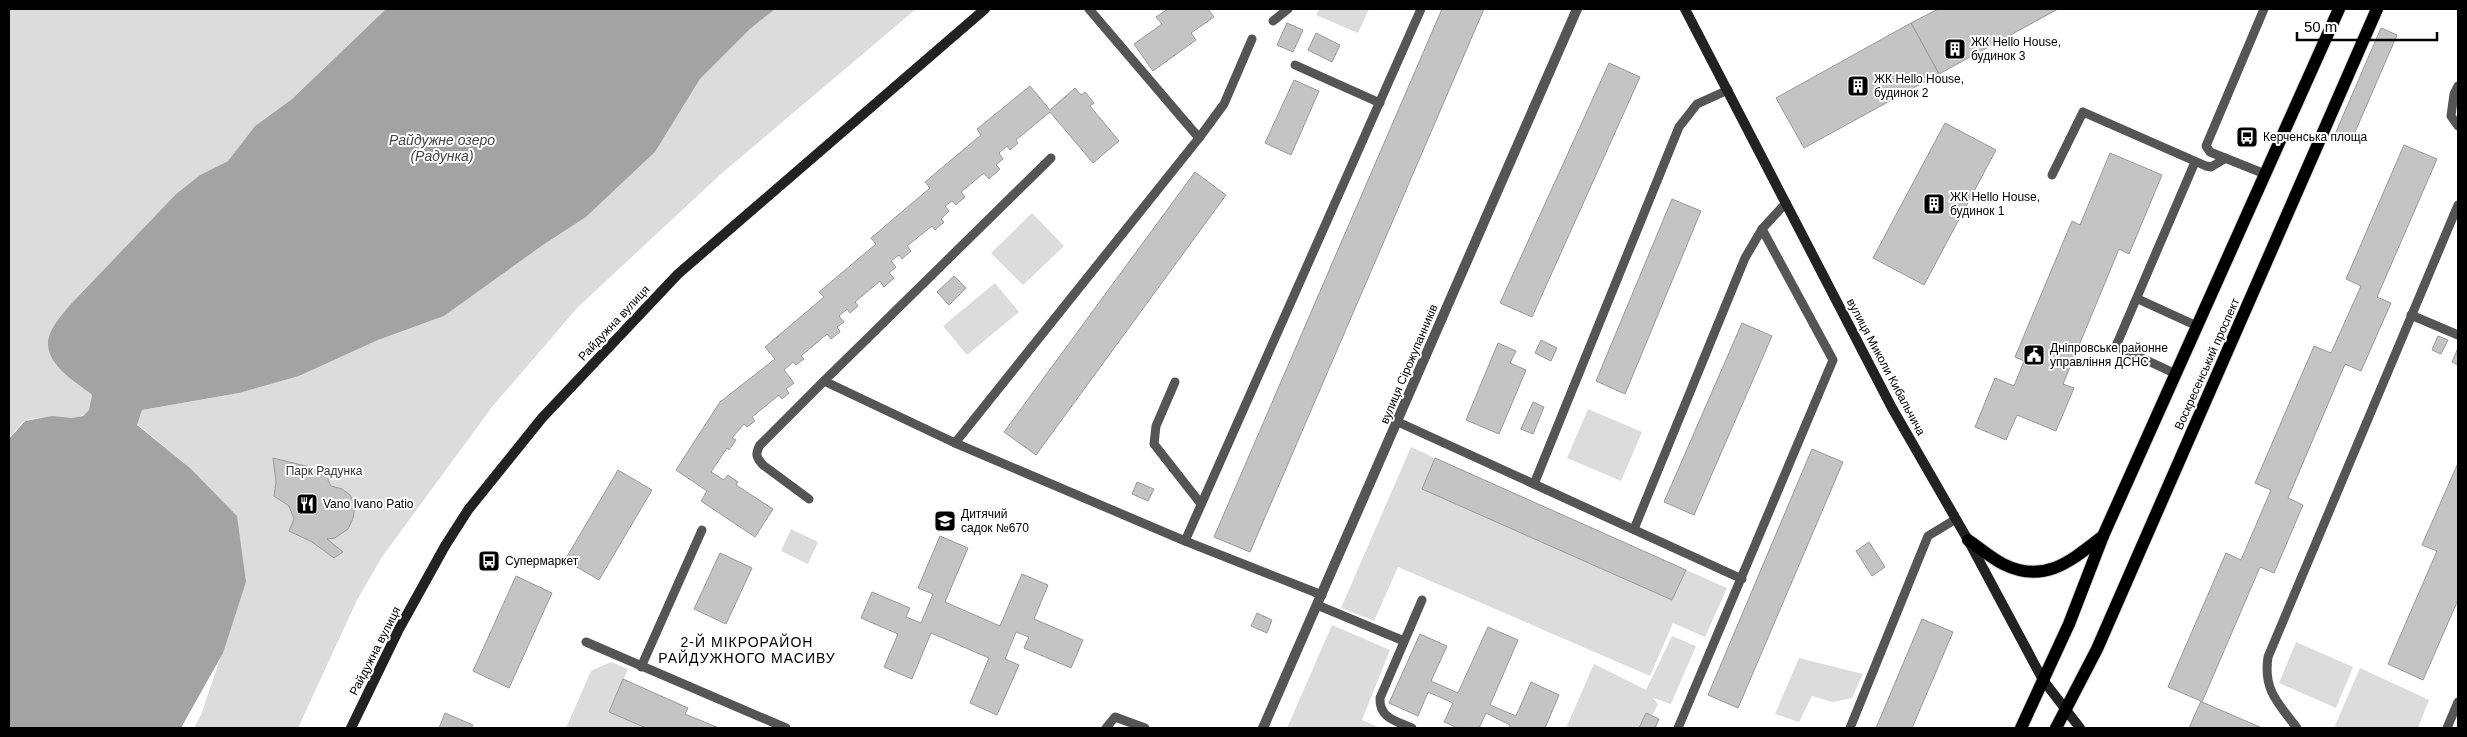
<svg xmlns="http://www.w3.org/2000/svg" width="2467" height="737" viewBox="0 0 2467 737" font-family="Helvetica,sans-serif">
<rect width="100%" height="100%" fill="#fff"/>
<g fill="#dcdcdc">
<path d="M9,9H386L292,99L255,126L228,161L200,175L176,194L69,306C61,316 48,330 48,343C47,365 77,383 92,395C91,399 91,406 89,410C79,426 41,412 25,421C19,424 13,434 9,439Z"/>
<polygon points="775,9 916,9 722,173 578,307 492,407 382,557 357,600 298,728 194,728 201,715 246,582 190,468 137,424 142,410 239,393 299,376 378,340 444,316 543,245 586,217 655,152 700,79 750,29"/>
<polygon points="1319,9 1369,9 1358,33 1316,15"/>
<polygon points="1032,213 1064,246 1023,285 991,253"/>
<polygon points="995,283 1019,312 967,355 943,326"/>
<polygon points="1588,409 1642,432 1621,481 1567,458"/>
<polygon points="1411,447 1435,458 1422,489 1672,600 1686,570 1727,588 1705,637 1673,623 1650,676 1398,567 1374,621 1341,608"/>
<polygon points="791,529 818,542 808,564 781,551"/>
<polygon points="1332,625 1390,650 1362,720 1381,728 1287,728"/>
<polygon points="1672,636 1696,646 1671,704 1653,698 1658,704 1646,728 1566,728 1594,664 1646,690"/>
<polygon points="2296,642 2353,667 2336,708 2279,683"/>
<polygon points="1799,658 1863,674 1852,698 1832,702 1812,696 1799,722 1775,714"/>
<polygon points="611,662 628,669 609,712 646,728 566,728 591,671"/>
<polygon points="2360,668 2429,700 2418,728 2334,728"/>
</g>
<path fill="#a3a3a3" d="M386,9H775L750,29L700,79L655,152L586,217L543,245L444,316L378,340L299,376L239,393L142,410L137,425L190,468L237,516L246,582L223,653L181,728H9V439L25,421L52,416L72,418L83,416L89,410L92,395C77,383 47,366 48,343C48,330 61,316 69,306L176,194L200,175L228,161L255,126L292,99Z"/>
<g fill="#c4c4c4" stroke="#999">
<polygon points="1168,9 1208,9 1214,17 1191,33 1196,40 1153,71 1134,44 1162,24 1156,17"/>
<polygon points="1442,9 1484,9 1250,552 1214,537"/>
<polygon points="1938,9 2058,9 1939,74 1911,23"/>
<polygon points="1287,23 1303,30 1293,52 1277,45"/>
<polygon points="1911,23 1939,74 1804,148 1776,98"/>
<polygon points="2381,28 2397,35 2352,139 2336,132"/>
<polygon points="1316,33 1340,45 1332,62 1308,50"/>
<polygon points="1609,63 1640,77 1532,317 1500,303"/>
<polygon points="1294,80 1319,91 1291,155 1265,143"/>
<polygon points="1030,86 1050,110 1075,88 1081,95 1085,92 1094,103 1090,106 1119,141 1093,163 1050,112 1016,140 1018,143 1010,150 1007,146 999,153 1003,159 996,165 1000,169 989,179 984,173 961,192 965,197 956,205 952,201 945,206 949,211 941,219 944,222 935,230 932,226 907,246 911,251 902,259 899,255 891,261 896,267 889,273 894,278 884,287 880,281 855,302 858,306 850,313 847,309 839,316 844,322 837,327 840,332 831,339 827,334 801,356 804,359 796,365 793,362 784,370 794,383 786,389 789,393 782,399 779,395 752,417 755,421 747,427 744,424 732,438 736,440 729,450 727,448 711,472 724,480 728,475 738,482 736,485 773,509 755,537 701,501 707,491 676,470 720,402 775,359 765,347 824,297 819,292 876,244 871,238 930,188 925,182 981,135 977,129"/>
<polygon points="1945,123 1996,150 1924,285 1873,258"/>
<polygon points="2404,145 2437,159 2377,297 2391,303 2361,371 2345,364 2288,498 2303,505 2274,573 2260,567 2202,702 2262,728 2189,728 2201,701 2168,687 2226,553 2241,560 2271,490 2255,483 2314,346 2331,353 2361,286 2346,279"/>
<polygon points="2110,153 2162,175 2129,254 2119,249 2063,384 2074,388 2056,431 2017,415 2006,440 1975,427 1995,378 2014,386 2024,361 2015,357 2072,221 2080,225"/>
<polygon points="1195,172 1226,195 1036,455 1004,432"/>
<polygon points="1672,199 1701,211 1625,394 1596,381"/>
<polygon points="954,276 966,288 949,305 937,292"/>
<polygon points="1742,323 1772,336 1694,515 1664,502"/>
<polygon points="2438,336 2448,340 2441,354 2432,350"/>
<polygon points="1541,340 1557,348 1551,361 1535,353"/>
<polygon points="1498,343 1516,351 1510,363 1526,370 1499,434 1466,420"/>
<polygon points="2458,348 2458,365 2452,362"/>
<polygon points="1533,402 1544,407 1533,434 1521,429"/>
<polygon points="1812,449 1843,462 1738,708 1708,695"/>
<polygon points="273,458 334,473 328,480 331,486 342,489 350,495 355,506 353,518 348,529 335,538 327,539 343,552 334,558 312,542 289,531 294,519 289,506 274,496 276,482"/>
<polygon points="1435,458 1686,570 1672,600 1422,489"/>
<polygon points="2458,463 2458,600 2423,680 2388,664 2437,551 2422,545"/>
<polygon points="618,470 652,490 599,580 565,560"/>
<polygon points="1137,482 1154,489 1148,501 1132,494"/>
<polygon points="940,536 968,548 945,602 1000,626 1022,574 1048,585 1034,619 1083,640 1071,668 1024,648 1029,637 1016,632 1005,659 1019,665 997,715 970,703 989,658 931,633 912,679 884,667 898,634 861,618 872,592 910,608 906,617 921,623 933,594 918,588"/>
<polygon points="1869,542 1885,567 1872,576 1856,551"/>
<polygon points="720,553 752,568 726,624 694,609"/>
<polygon points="516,576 552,593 509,688 473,671"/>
<polygon points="1257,613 1272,620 1267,633 1251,626"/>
<polygon points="1922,619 1953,632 1912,728 1876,728"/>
<polygon points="1488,627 1518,640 1490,705 1516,716 1531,682 1559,695 1545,728 1509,728 1510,725 1486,713 1479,728 1458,728 1444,722 1453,703 1428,692 1418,716 1389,703 1420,634 1447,646 1431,681 1458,693"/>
<polygon points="623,679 688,708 685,714 719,728 646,728 609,712"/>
<polygon points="445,713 473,725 471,728 439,728"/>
<polygon points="1646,713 1659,719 1655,728 1639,728"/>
</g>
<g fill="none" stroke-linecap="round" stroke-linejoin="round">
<g stroke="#dbdbdb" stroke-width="14">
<g id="primary">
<path d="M1968,540C1980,548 1991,558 2003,564C2045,585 2072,560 2103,536"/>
<polyline points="2021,728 2069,624 2103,536 2339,9"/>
<polyline points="2056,728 2097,649 2377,9"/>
</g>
</g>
<g stroke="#555" stroke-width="9">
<polyline points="1089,9 1199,138"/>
<polyline points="2264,9 2206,146 2210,152 2265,174"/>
<polyline points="1273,21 1288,9"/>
<polyline points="1295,65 1380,103"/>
<polyline points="2458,86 2454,94 2451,116 2458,126"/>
<polyline points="1051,158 824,381 955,443 1185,541 1322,595"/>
<polyline points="2052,175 2083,112 2206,166 2211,167 2226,158"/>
<polyline points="2138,299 2197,326"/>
<polyline points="2411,315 2458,335"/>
<polyline points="2176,374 2116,346 2195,162"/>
<polyline points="1175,382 1156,426 1154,444 1201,504"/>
<polyline points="1398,422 1742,579"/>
<polyline points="955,443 1199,138 1224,104 1252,39"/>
<polyline points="1534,484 1679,127 1697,104 1728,90"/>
<path d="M809,499L763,465C756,457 755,454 760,445L824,381"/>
<polyline points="1634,529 1745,258 1762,229 1785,204"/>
<polyline points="1185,541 1421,9"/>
<polyline points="1317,605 1404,641"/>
<polyline points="586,642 786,728"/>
<polyline points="641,667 702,530"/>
<polyline points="1106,728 1115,717 1145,728"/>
<path d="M1412,728C1396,721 1379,718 1380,698L1422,600"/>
<polyline points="1678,728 1833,360 1762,229"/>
<polyline points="1850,728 1928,536 1956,519"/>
<path d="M2297,728C2278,703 2263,690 2268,657L2458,205"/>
<polyline points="2447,728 2458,702"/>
</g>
<polyline stroke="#555" stroke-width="10" points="1263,728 1577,9"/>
<g stroke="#222" stroke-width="10">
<polyline points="1685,9 1892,408 1968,540 2043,680 2080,728"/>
<polyline points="351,728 399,629 445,546 468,510 542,418 678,274 985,9"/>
</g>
<use href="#primary" stroke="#000" stroke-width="12"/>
</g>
<defs>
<g id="building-square" transform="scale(1.125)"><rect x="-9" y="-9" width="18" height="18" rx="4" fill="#000" stroke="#fff"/><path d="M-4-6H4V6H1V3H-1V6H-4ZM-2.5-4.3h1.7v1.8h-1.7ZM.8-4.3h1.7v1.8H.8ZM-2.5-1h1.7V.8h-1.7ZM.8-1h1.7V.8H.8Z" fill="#fff"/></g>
<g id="bus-square" transform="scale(1.125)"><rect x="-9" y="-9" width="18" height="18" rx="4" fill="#000" stroke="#fff"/><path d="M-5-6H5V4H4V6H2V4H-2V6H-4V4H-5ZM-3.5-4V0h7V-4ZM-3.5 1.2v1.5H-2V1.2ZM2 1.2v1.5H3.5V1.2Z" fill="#fff"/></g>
<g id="civic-square" transform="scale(1.125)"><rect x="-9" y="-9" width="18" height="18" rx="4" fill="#000" stroke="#fff"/><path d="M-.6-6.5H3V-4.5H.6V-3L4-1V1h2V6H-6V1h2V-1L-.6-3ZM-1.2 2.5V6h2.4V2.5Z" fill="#fff"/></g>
<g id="restaurant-square" transform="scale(1.125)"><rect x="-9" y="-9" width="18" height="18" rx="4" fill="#000" stroke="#fff"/><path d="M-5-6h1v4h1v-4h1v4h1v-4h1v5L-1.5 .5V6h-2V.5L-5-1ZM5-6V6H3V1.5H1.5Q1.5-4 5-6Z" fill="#fff"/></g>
<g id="school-square" transform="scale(1.125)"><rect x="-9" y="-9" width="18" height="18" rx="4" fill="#000" stroke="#fff"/><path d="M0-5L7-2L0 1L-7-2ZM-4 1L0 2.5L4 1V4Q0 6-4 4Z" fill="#fff"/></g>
</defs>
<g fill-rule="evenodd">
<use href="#building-square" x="1955" y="49"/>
<use href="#building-square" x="1858" y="86"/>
<use href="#bus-square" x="2247" y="137"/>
<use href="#building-square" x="1934" y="204"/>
<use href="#civic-square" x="2034" y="355"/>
<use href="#restaurant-square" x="307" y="504"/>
<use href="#school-square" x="945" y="521"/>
<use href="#bus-square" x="489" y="561"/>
</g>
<g text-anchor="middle" stroke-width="4" stroke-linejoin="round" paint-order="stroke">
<g font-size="12" fill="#000" stroke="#fff" text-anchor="start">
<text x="1971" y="46">ЖК Hello House,<tspan x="1971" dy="14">будинок 3</tspan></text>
<text x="1874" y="83">ЖК Hello House,<tspan x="1874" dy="14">будинок 2</tspan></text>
<text x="2263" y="141">Керченська площа</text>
<text x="1950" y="201">ЖК Hello House,<tspan x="1950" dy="14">будинок 1</tspan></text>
<text x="2050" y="352">Дніпровське районне<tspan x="2050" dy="14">управління ДСНС</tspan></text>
<text x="323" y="508">Vano Ivano Patio</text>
<text x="961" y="518">Дитячий<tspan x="961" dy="14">садок №670</tspan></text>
<text x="505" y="565">Супермаркет</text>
</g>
<g font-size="12" fill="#000" stroke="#fff">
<text transform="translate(614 323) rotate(-47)" y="4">Райдужна вулиця</text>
<text transform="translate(1409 364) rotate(-67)" y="4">вулиця Сірожупанників</text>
<text transform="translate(2207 364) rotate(-66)" y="4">Воскресенський проспект</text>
<text transform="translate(1886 367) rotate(62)" y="4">вулиця Миколи Кибальчича</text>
<text transform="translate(375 651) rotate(-63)" y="4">Райдужна вулиця</text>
</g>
<g font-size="12" fill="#333" stroke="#fff">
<text x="324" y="475">Парк Радунка</text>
</g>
<g font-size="14" font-style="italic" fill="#444" stroke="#fff">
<text x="442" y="145">Райдужне озеро<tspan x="442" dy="16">(Радунка)</tspan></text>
</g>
<g font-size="14" letter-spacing="1" fill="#000" stroke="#fff">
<text x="747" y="647">2-Й МІКРОРАЙОН<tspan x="747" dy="16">РАЙДУЖНОГО МАСИВУ</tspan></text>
</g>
</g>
<rect width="2467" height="737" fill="none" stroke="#000000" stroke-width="20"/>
<path d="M2297 32v8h140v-8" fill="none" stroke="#000000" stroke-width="2.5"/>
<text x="2304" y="32" font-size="15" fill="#000000" stroke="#ffffff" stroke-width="4" paint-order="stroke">50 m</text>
</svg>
